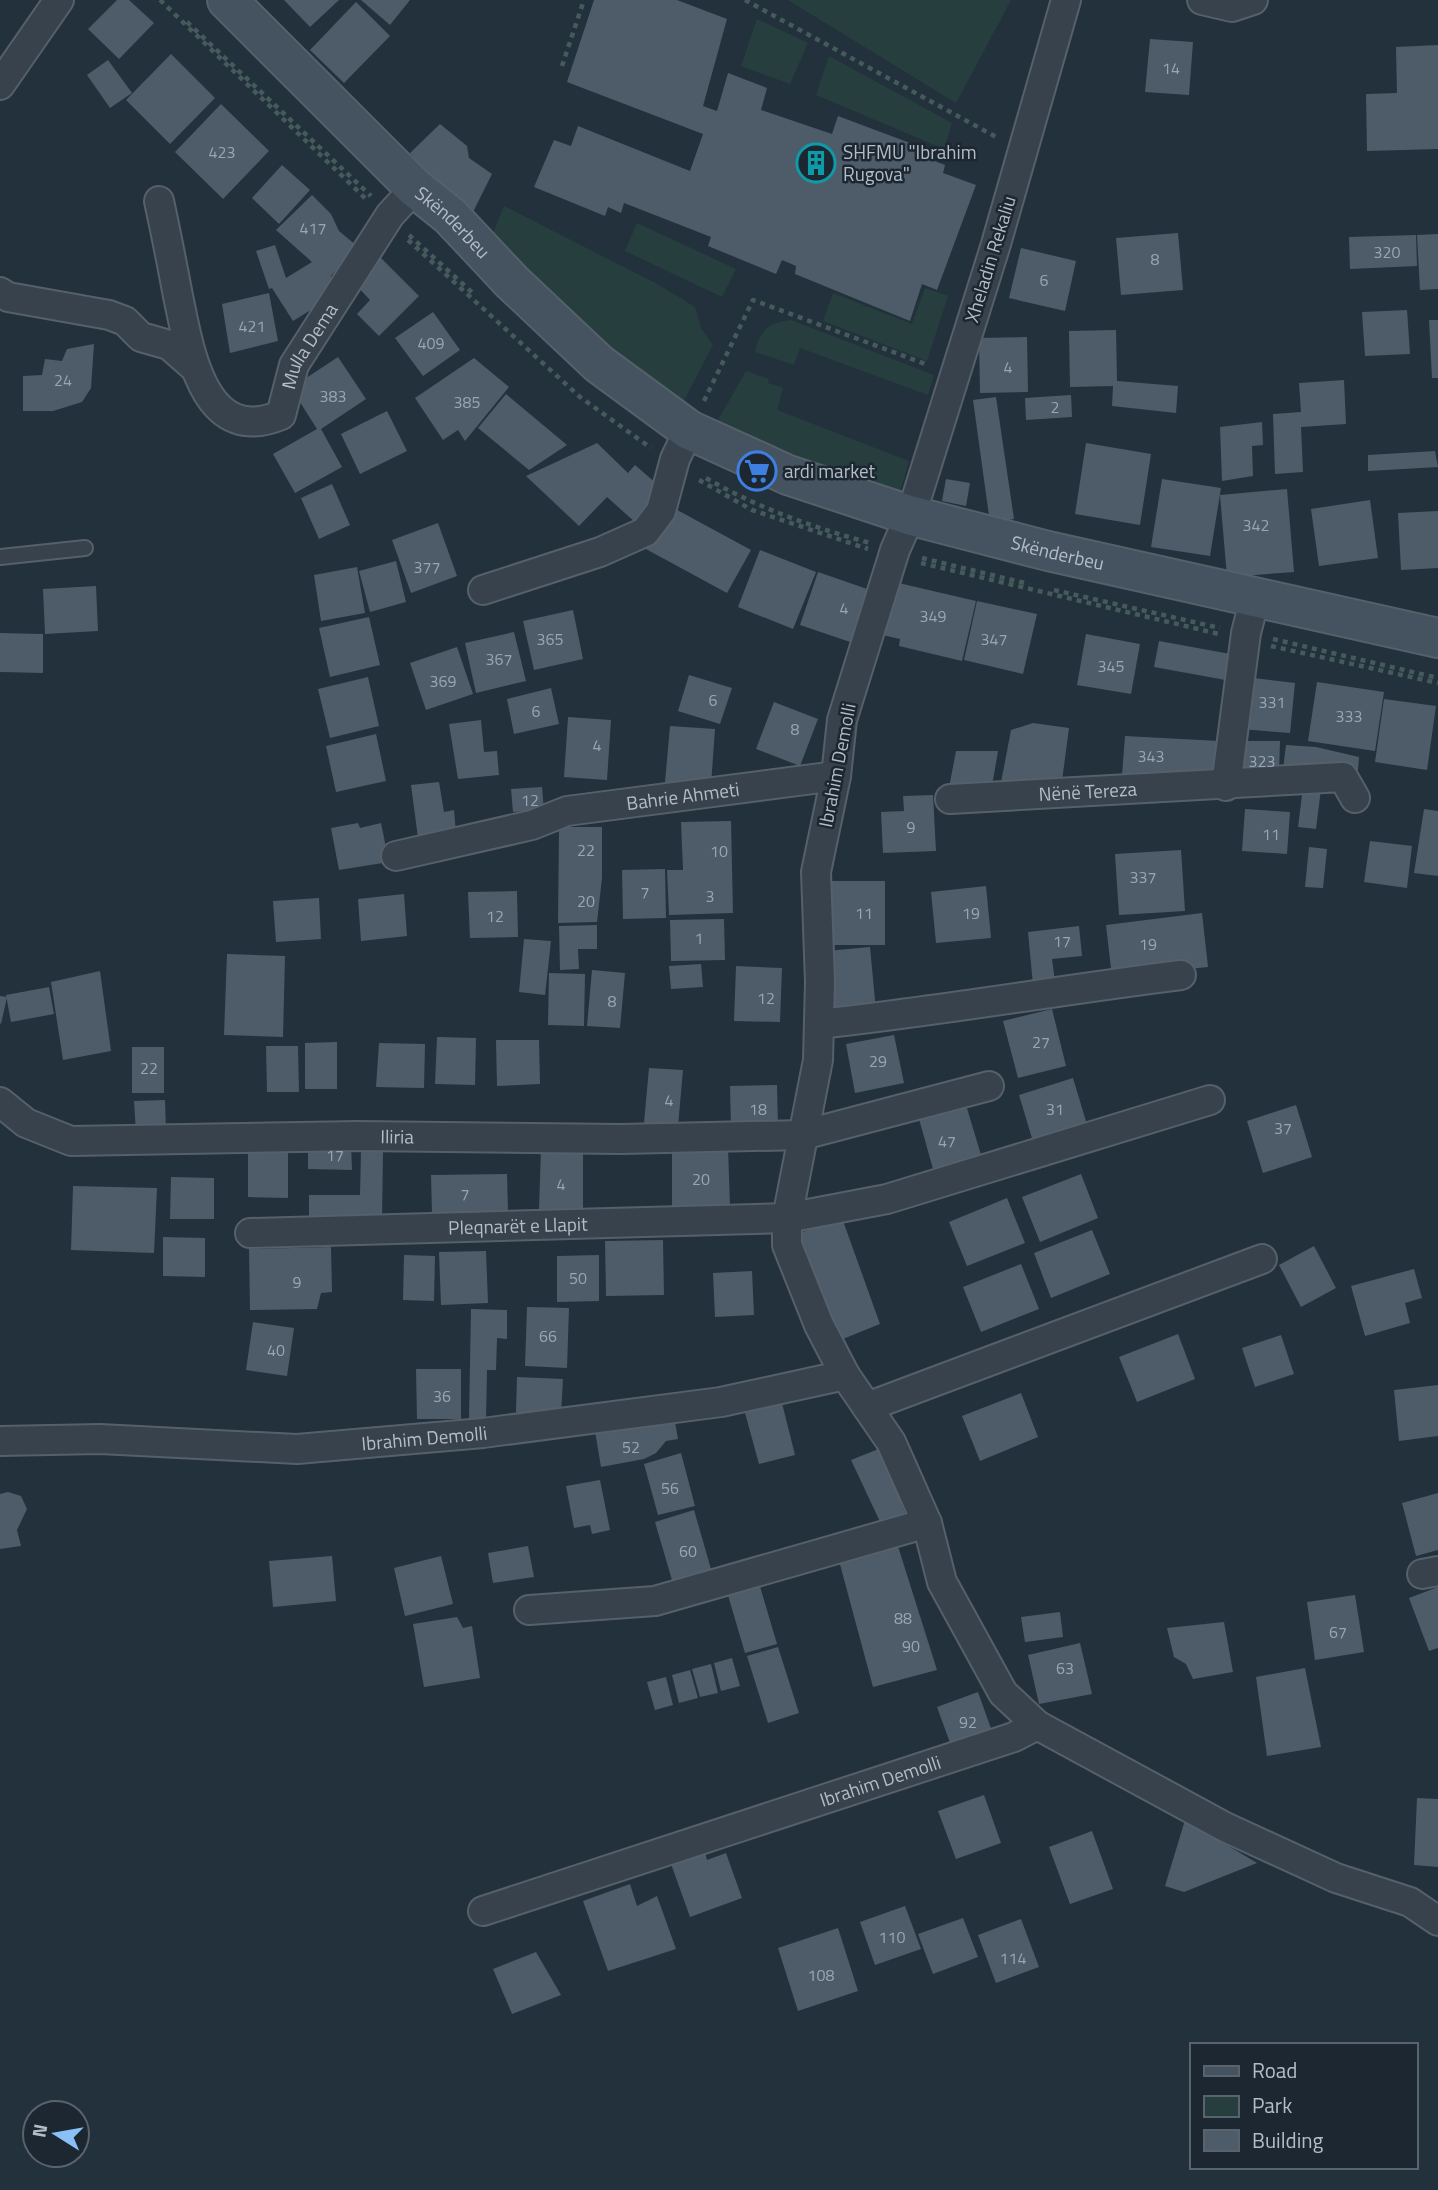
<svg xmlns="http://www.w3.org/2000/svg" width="1438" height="2190" viewBox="0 0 1438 2190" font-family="'Titillium Web',sans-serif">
<rect width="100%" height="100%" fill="#23313c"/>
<g fill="#263f3e">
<polygon points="788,0 1011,0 956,103"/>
<polygon points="757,19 808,43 790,84 741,66"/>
<polygon points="829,56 952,123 944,149 816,95"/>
<polygon points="504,206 659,285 695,307 701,328 713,345 680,408 486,250"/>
<polygon points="637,223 736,269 722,297 625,251"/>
<polygon points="925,288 948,296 927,361 823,321 833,293 912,324"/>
<path d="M791,320L934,375L928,395L800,348L794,365L755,352C761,329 768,323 791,320Z"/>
<polygon points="746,371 769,379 768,383 783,388 777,410 909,461 897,502 715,425"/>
</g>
<g fill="#4e5c6a">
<polygon points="117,0 129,0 154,23 119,59 88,29"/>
<polygon points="284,0 339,0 310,27"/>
<polygon points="361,0 410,0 390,25"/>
<polygon points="594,0 677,0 727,19 703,106 717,111 728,73 767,88 761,110 832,134 838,116 934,152 932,160 945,165 943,173 976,185 937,290 922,284 910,321 795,274 796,266 782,260 776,274 708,246 711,237 624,203 621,213 608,207 605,216 534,187 554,140 571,146 578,126 690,171 703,134 567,82"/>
<polygon points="356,2 390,36 344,83 310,50"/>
<polygon points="1150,39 1193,42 1189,95 1145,92"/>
<polygon points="1438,45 1438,149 1367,151 1366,94 1397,93 1396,47"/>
<polygon points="171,54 215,98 170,144 126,100"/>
<polygon points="108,60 132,93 110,108 87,75"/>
<polygon points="221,104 269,151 223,199 175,152"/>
<polygon points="440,124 467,146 469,158 492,174 472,214 441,190 410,153"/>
<polygon points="282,165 310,190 279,224 252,198"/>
<polygon points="312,195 331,214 339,231 357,246 331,276 335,295 293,321 272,288 269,289 256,251 275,245 286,278 312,262 276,230"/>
<polygon points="1178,233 1183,290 1121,295 1116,238"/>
<polygon points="1438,234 1438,289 1420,290 1417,235"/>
<polygon points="1416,235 1417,266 1350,269 1349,237"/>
<polygon points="1021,248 1076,261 1065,311 1009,298"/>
<polygon points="379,256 419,296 379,336 357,314 370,300 353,282"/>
<polygon points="269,293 278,341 230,353 222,304"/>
<polygon points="1407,310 1410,354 1365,356 1362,312"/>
<polygon points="433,312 460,350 423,376 395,338"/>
<polygon points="1429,320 1438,320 1438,378 1432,378"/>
<polygon points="1116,330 1117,381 1178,386 1176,413 1112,406 1113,386 1070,387 1069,331"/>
<polygon points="1027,337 1028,392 980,393 979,338"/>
<polygon points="94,344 91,388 82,402 53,411 23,411 23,376 42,375 45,359 62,361 67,349"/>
<polygon points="338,357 366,399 321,429 342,467 295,493 273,454 317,429 291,388"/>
<polygon points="474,358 509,387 465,441 458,430 443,440 415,398"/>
<polygon points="1344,380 1346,424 1301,427 1303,472 1275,474 1273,414 1301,412 1299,383"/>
<polygon points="506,394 567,445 529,470 478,428"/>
<polygon points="1071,395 1072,417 1026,420 1025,398"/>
<polygon points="996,397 1014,519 990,523 973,400"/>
<polygon points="387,411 407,451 360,474 341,434"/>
<polygon points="1262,422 1263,445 1252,446 1253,476 1222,481 1220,427"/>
<polygon points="597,443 628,473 635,465 665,491 636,523 607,497 579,526 526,476"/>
<polygon points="1086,443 1151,454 1140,525 1075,514"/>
<polygon points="1435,451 1438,467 1368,471 1368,455"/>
<polygon points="946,479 970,483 966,506 942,501"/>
<polygon points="1162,479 1221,488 1210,556 1151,547"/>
<polygon points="332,484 350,525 319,539 301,498"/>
<polygon points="1287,489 1294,572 1227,577 1220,495"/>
<polygon points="1370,500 1378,558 1319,566 1311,509"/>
<polygon points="668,505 751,550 727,593 644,548"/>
<polygon points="1438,511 1438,568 1401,570 1398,513"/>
<polygon points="438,523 457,576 411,593 392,540"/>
<polygon points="760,550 816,572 793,629 738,607"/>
<polygon points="396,561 406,602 370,612 359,571"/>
<polygon points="357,567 365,613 321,621 314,575"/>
<polygon points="818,572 873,591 856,644 800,625"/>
<polygon points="890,581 976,601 962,661 899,646 900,639 878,634"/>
<polygon points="96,586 98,631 45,634 43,589"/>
<polygon points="977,601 1037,614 1023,674 964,660"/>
<polygon points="573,610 583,659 534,670 523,621"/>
<polygon points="369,617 380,665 330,677 319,628"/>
<polygon points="514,632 526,681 476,693 465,643"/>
<polygon points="0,633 43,634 43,673 0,672"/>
<polygon points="1086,634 1140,644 1131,694 1077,685"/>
<polygon points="1159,641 1236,655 1231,681 1154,667"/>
<polygon points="457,647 473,694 426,710 410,663"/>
<polygon points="689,675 732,688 720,724 678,711"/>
<polygon points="368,677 379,726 330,738 318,689"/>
<polygon points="1246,677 1295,683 1290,733 1240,729"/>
<polygon points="1317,682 1384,692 1375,751 1308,741"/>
<polygon points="551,688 559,724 514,734 507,699"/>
<polygon points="1384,699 1436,706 1427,770 1375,762"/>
<polygon points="774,702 818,719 800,766 756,749"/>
<polygon points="568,717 611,720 607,780 564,777"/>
<polygon points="481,720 484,752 497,751 499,775 458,779 449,724"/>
<polygon points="1033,723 1069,728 1062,781 1000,788 1011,730"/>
<polygon points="670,726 715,729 711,785 665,782"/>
<polygon points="376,734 386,781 336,792 326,746"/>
<polygon points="1125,736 1219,741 1216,776 1122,775"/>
<polygon points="1236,741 1280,741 1279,775 1235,774"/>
<polygon points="1286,745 1316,747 1359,757 1358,770 1283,769"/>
<polygon points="956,751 998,751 992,786 949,788"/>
<polygon points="439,782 444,812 454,810 456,833 418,838 411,785"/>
<polygon points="542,787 544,810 513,812 511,789"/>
<polygon points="1303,787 1321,789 1316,829 1298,827"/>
<polygon points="933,795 936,851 883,853 881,812 904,811 903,796"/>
<polygon points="1245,809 1290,812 1287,854 1242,851"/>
<polygon points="1424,809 1438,811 1438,876 1414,873"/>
<polygon points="731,821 733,913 669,915 667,870 683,870 681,822"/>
<polygon points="358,823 360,828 381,823 389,862 339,870 331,828"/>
<polygon points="559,827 602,827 602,878 597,922 558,923"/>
<polygon points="1370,841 1412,846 1407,888 1364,882"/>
<polygon points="1309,847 1327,849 1323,888 1305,887"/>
<polygon points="1181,850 1185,911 1119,915 1115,854"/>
<polygon points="665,869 666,918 623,919 622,870"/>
<rect x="828" y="881" width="57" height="64"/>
<polygon points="986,886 991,938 936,943 931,892"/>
<polygon points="517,891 518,937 470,938 468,892"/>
<polygon points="404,894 407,936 361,941 358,899"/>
<polygon points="319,898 321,939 276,942 273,901"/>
<polygon points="1202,913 1208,967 1112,977 1106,925"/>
<polygon points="724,919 725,960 671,961 670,920"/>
<polygon points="597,925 597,949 578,949 579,969 560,970 559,926"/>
<polygon points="1079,926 1082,956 1052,959 1055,982 1033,985 1028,932"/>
<polygon points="524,939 551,941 545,995 519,992"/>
<polygon points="870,947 876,1011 832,1015 827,951"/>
<polygon points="227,954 285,956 283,1037 224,1035"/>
<polygon points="701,964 703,987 671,989 669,966"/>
<polygon points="736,966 782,968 780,1022 734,1021"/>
<polygon points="592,970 625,973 620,1028 587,1026"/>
<polygon points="100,971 111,1051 63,1060 51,982"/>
<polygon points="549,973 585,974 584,1026 548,1025"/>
<polygon points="49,987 54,1014 11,1022 6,995"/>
<polygon points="0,996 7,997 1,1024 0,1023"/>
<polygon points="1052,1009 1066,1066 1018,1078 1003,1021"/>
<polygon points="894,1035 904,1083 855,1093 846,1044"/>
<polygon points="437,1037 476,1038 475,1085 435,1084"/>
<polygon points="496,1040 539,1040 540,1084 497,1086"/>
<polygon points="337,1042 337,1089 305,1089 305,1043"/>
<polygon points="379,1043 425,1044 424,1088 376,1087"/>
<polygon points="266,1046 298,1046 299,1092 267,1092"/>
<rect x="132" y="1047" width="32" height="46"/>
<polygon points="649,1068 683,1070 678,1126 644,1123"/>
<polygon points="1073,1078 1088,1128 1034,1145 1019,1095"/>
<polygon points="777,1085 778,1127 731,1128 730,1086"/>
<polygon points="165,1100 166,1132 136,1133 134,1101"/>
<polygon points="966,1105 981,1155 933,1169 919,1119"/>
<polygon points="1296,1105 1312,1157 1263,1173 1247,1121"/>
<polygon points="248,1144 288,1145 288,1198 248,1197"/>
<polygon points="308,1144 351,1144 352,1170 308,1169"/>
<polygon points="541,1148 583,1149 583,1211 539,1210"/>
<polygon points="728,1148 730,1206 672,1208 672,1150"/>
<polygon points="361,1151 383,1151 382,1220 309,1219 309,1195 360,1195"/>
<polygon points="507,1174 508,1213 432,1215 431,1175"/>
<polygon points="1081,1174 1098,1218 1040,1242 1022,1197"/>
<polygon points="171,1177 214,1178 214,1219 170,1219"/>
<polygon points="73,1186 157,1188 154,1253 71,1250"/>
<polygon points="1007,1198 1025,1243 967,1266 949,1222"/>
<polygon points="842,1218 880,1324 838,1341 791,1236"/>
<polygon points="1092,1230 1110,1274 1051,1298 1034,1253"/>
<polygon points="163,1237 205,1238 205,1277 163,1276"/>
<polygon points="663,1240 664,1295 606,1296 605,1241"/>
<polygon points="1314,1246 1336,1288 1301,1307 1279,1265"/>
<polygon points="331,1247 332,1292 321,1293 317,1309 250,1310 249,1249"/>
<polygon points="486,1251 488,1303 441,1305 439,1252"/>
<polygon points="404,1255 435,1256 434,1301 403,1300"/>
<polygon points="599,1255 599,1301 557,1302 557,1256"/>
<polygon points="1021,1264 1039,1309 981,1332 963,1287"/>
<polygon points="1414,1269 1422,1298 1405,1303 1410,1323 1365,1336 1351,1286"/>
<polygon points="752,1271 754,1315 715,1317 713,1273"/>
<polygon points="527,1307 569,1308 567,1368 525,1366"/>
<polygon points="471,1309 507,1310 507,1339 497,1338 496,1370 487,1370 486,1419 469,1419"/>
<polygon points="253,1322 294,1328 287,1376 246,1370"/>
<polygon points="1178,1334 1195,1379 1137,1402 1119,1357"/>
<polygon points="1281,1335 1294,1374 1255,1387 1242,1348"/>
<polygon points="416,1369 461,1369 461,1419 417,1419"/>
<polygon points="517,1377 563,1379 561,1414 516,1412"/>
<polygon points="1438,1385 1438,1436 1399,1441 1394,1390"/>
<polygon points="1021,1393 1038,1437 980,1461 962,1416"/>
<polygon points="782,1403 795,1455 759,1464 745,1413"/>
<polygon points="674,1416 678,1439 666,1441 656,1453 644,1459 601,1467 595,1431"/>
<polygon points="881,1448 907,1519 883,1528 851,1460"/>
<polygon points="681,1453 695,1506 658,1515 644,1464"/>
<polygon points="600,1480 610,1530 592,1534 590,1525 574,1528 566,1486"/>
<polygon points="8,1492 21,1496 27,1509 17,1530 21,1546 0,1549 0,1494"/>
<polygon points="1438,1493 1438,1550 1416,1556 1402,1503"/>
<polygon points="694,1510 713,1576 674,1587 655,1522"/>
<polygon points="896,1540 937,1670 873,1687 838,1557"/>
<polygon points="528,1546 534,1577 493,1583 488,1553"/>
<polygon points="332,1556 336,1601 273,1607 269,1561"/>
<polygon points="441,1556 453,1604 405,1616 394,1568"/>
<polygon points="759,1583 777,1644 745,1653 727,1592"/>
<polygon points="1438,1587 1438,1648 1429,1651 1409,1598"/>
<polygon points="1355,1595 1364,1652 1315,1660 1307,1602"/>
<polygon points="1060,1612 1063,1637 1025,1642 1021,1617"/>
<polygon points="457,1617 463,1628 472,1626 480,1678 424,1687 413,1624"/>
<polygon points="1224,1622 1233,1672 1193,1679 1186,1664 1174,1657 1167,1628"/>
<polygon points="1080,1643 1092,1694 1039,1704 1028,1655"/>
<polygon points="778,1647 799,1713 768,1723 747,1656"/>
<polygon points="732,1658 740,1686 721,1691 714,1663"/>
<polygon points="711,1664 718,1693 700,1697 692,1669"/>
<polygon points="1305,1668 1321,1747 1267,1756 1256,1677"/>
<polygon points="690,1670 698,1698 679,1703 672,1675"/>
<polygon points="666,1677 673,1705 655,1710 647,1682"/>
<polygon points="978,1692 994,1737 953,1751 937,1707"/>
<polygon points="984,1795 1001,1843 956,1859 938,1811"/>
<polygon points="1417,1798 1438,1799 1438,1867 1414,1865"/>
<polygon points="1185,1820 1257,1863 1184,1892 1165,1886"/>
<polygon points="1092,1831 1113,1889 1070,1904 1049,1847"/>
<polygon points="704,1849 707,1860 726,1853 742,1898 690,1917 670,1861"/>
<polygon points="630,1884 637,1906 657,1896 676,1949 608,1971 583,1901"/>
<polygon points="905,1906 921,1949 875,1965 860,1922"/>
<polygon points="963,1918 978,1957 933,1974 918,1934"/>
<polygon points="1021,1919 1039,1967 996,1983 978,1935"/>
<polygon points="838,1928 858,1991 798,2011 778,1948"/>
<polygon points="536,1952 561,1995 512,2014 493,1969"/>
</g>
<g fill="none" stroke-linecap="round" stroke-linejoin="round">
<g stroke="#55606a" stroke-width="18">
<polyline id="service" points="0,557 85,548"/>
</g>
<g stroke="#55606a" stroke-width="32">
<g id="minor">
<polyline points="1066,0 996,244 913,509 895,550 842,720 836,776 816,872 820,982 818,1060 787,1218 787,1245 819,1325 845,1375 891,1442 927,1523 942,1582 1003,1693 1037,1725 1225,1827 1336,1878 1410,1902 1438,1921"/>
<polyline points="1202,0 1232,7 1253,0"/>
<polyline points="0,85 59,0"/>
<path id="s1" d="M159,201C166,233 172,264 178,296C189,348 203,448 281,415L294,365L390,215L415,188"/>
<polyline points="0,292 8,297 109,315 125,321 141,337 169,345 194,367"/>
<polyline points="483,590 600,552 645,532 661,511 675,459 689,430"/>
<polyline points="1226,786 1246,633 1255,598"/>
<path id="s2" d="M950,799L1343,777L1355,798"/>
<path id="s3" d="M396,856L532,825L567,811L836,776"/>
<path d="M819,1024C940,1011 1060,990 1181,975"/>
<path id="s4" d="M0,1102L26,1123L71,1141L358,1136L621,1139L803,1135L989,1086"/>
<path id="s5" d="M250,1233L787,1218L887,1199L1210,1100"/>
<polyline points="867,1407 1262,1259"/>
<path id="s6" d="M0,1441L100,1439L297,1449L483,1433L721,1402L845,1375"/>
<polyline points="1422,1574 1438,1571"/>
<polyline points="529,1610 655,1601 927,1523"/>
<path id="s7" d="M483,1911L1014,1737L1037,1725"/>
</g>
</g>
<g stroke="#55606a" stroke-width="42">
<g id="secondary">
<path id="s8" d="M227,0L415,188L450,216L512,282L599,364L689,430L788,475L909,515L1048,551L1438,638"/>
</g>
</g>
<g stroke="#455b5b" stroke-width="4.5" stroke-dasharray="5 5" stroke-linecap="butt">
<polyline points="160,0 367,200"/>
<polyline points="745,0 998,138"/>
<polyline points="187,22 371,196"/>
<polyline points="562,66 584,0"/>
<polyline points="409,235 475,295"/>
<polyline points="408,240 580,397 651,448"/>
<polyline points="704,401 753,300 928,365"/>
<path d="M706,478C758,508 812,527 870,543"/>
<polyline points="699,480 752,510 868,549"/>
<polyline points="922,558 1029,584"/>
<polyline points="921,563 1219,634"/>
<polyline points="1054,590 1220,628"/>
<polyline points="1273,639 1438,678"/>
<polyline points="1271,646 1438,683"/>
</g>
<use href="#service" stroke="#37424c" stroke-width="14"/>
<use href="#minor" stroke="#37424c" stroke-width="28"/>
<use href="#secondary" stroke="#45525f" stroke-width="38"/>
</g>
<defs>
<g id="building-ring" transform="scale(2.0125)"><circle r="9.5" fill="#1c2731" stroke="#0f9aa8" stroke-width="1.5"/><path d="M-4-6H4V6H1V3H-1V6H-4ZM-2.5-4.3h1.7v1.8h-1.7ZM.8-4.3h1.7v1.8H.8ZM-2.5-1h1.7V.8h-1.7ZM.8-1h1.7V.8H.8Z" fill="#0f9aa8"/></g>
<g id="supermarket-ring" transform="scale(2.0125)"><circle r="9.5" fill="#1c2731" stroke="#3f7fe0" stroke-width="1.5"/><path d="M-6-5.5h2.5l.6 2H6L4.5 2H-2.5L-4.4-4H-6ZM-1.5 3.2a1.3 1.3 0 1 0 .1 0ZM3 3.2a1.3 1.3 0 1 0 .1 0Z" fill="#3f7fe0"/></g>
</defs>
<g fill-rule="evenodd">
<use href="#building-ring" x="816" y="163"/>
<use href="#supermarket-ring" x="757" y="471"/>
</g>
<g text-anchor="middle" stroke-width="5" stroke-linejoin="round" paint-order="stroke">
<g font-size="16" fill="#9aa5b0">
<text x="1171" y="74">14</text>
<text x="222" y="158">423</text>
<text x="313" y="234">417</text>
<text x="1387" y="258">320</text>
<text x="1155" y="265">8</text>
<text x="1044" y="286">6</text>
<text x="252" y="332">421</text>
<text x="431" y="349">409</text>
<text x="1008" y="373">4</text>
<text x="63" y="386">24</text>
<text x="333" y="402">383</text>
<text x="467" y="408">385</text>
<text x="1055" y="413">2</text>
<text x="1256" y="531">342</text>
<text x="427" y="573">377</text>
<text x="844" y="614">4</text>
<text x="933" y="622">349</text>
<text x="550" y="645">365</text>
<text x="994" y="645">347</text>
<text x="499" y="665">367</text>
<text x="1111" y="672">345</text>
<text x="443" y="687">369</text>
<text x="713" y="706">6</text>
<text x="1272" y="708">331</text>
<text x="536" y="717">6</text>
<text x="1349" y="722">333</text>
<text x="795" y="735">8</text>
<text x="597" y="751">4</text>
<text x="1151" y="762">343</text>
<text x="1262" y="767">323</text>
<text x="530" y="806">12</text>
<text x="911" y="833">9</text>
<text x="1271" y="840">11</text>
<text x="586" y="856">22</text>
<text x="719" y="857">10</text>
<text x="1143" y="883">337</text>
<text x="645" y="898">7</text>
<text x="710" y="902">3</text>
<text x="586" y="907">20</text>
<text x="864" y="919">11</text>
<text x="971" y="919">19</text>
<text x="495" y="922">12</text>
<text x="699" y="944">1</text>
<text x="1062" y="947">17</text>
<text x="1148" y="950">19</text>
<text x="766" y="1004">12</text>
<text x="612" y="1007">8</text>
<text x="1041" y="1048">27</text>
<text x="878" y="1067">29</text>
<text x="149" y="1074">22</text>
<text x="669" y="1106">4</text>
<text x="758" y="1115">18</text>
<text x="1055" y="1115">31</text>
<text x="1283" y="1134">37</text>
<text x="947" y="1147">47</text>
<text x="335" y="1161">17</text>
<text x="701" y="1185">20</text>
<text x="561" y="1190">4</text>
<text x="465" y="1200">7</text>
<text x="578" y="1284">50</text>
<text x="297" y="1288">9</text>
<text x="548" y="1342">66</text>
<text x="276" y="1356">40</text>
<text x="442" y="1402">36</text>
<text x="631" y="1453">52</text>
<text x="670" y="1494">56</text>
<text x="688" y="1557">60</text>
<text x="903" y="1624">88</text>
<text x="1338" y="1638">67</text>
<text x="911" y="1652">90</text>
<text x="1065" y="1674">63</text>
<text x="968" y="1728">92</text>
<text x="892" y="1943">110</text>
<text x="1013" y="1964">114</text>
<text x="821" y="1981">108</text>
</g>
<g font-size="19" fill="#b3bdc7" stroke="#1c2731" text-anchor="start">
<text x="843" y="159">SHFMU "Ibrahim<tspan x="843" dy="22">Rugova"</tspan></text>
<text x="784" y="478">ardi market</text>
</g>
<g font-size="19" fill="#b3bdc7" stroke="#1c2731">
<text dy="7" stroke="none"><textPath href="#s8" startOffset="317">Skënderbeu</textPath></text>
<text transform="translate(990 259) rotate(-73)" y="7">Xheladin Rekaliu</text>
<text dy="7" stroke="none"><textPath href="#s1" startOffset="359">Mulla Dema</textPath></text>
<text dy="7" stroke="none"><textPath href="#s8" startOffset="1022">Skënderbeu</textPath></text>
<text transform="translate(837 765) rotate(-79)" y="7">Ibrahim Demolli</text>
<text dy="7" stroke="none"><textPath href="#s2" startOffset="138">Nënë Tereza</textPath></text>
<text dy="7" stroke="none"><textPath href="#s3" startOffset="294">Bahrie Ahmeti</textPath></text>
<text dy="7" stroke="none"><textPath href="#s4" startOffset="408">Iliria</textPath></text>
<text dy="7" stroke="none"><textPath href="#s5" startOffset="268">Pleqnarët e Llapit</textPath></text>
<text dy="7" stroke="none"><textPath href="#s6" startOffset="425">Ibrahim Demolli</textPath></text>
<text dy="7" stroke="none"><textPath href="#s7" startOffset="418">Ibrahim Demolli</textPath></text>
</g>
</g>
<rect x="1190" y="2043" width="228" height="126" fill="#1c2731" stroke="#58636d" stroke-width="2"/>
<rect x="1204" y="2066" width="35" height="10" fill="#45525f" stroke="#58636d" stroke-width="2"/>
<text x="1252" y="2078" font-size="21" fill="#b3bdc7">Road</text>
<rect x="1204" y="2096" width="35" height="21" fill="#263f3e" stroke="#58636d" stroke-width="2"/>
<text x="1252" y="2113" font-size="21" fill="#b3bdc7">Park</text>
<rect x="1204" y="2130" width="35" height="21" fill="#4e5c6a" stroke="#58636d" stroke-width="2"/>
<text x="1252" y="2148" font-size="21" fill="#b3bdc7">Building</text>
<g transform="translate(56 2134) rotate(281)"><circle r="33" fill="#1c2731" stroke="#58636d" stroke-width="2"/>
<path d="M0-5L12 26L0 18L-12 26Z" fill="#89c0f6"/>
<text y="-10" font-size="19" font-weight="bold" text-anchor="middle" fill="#b3bdc7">N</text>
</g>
</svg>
